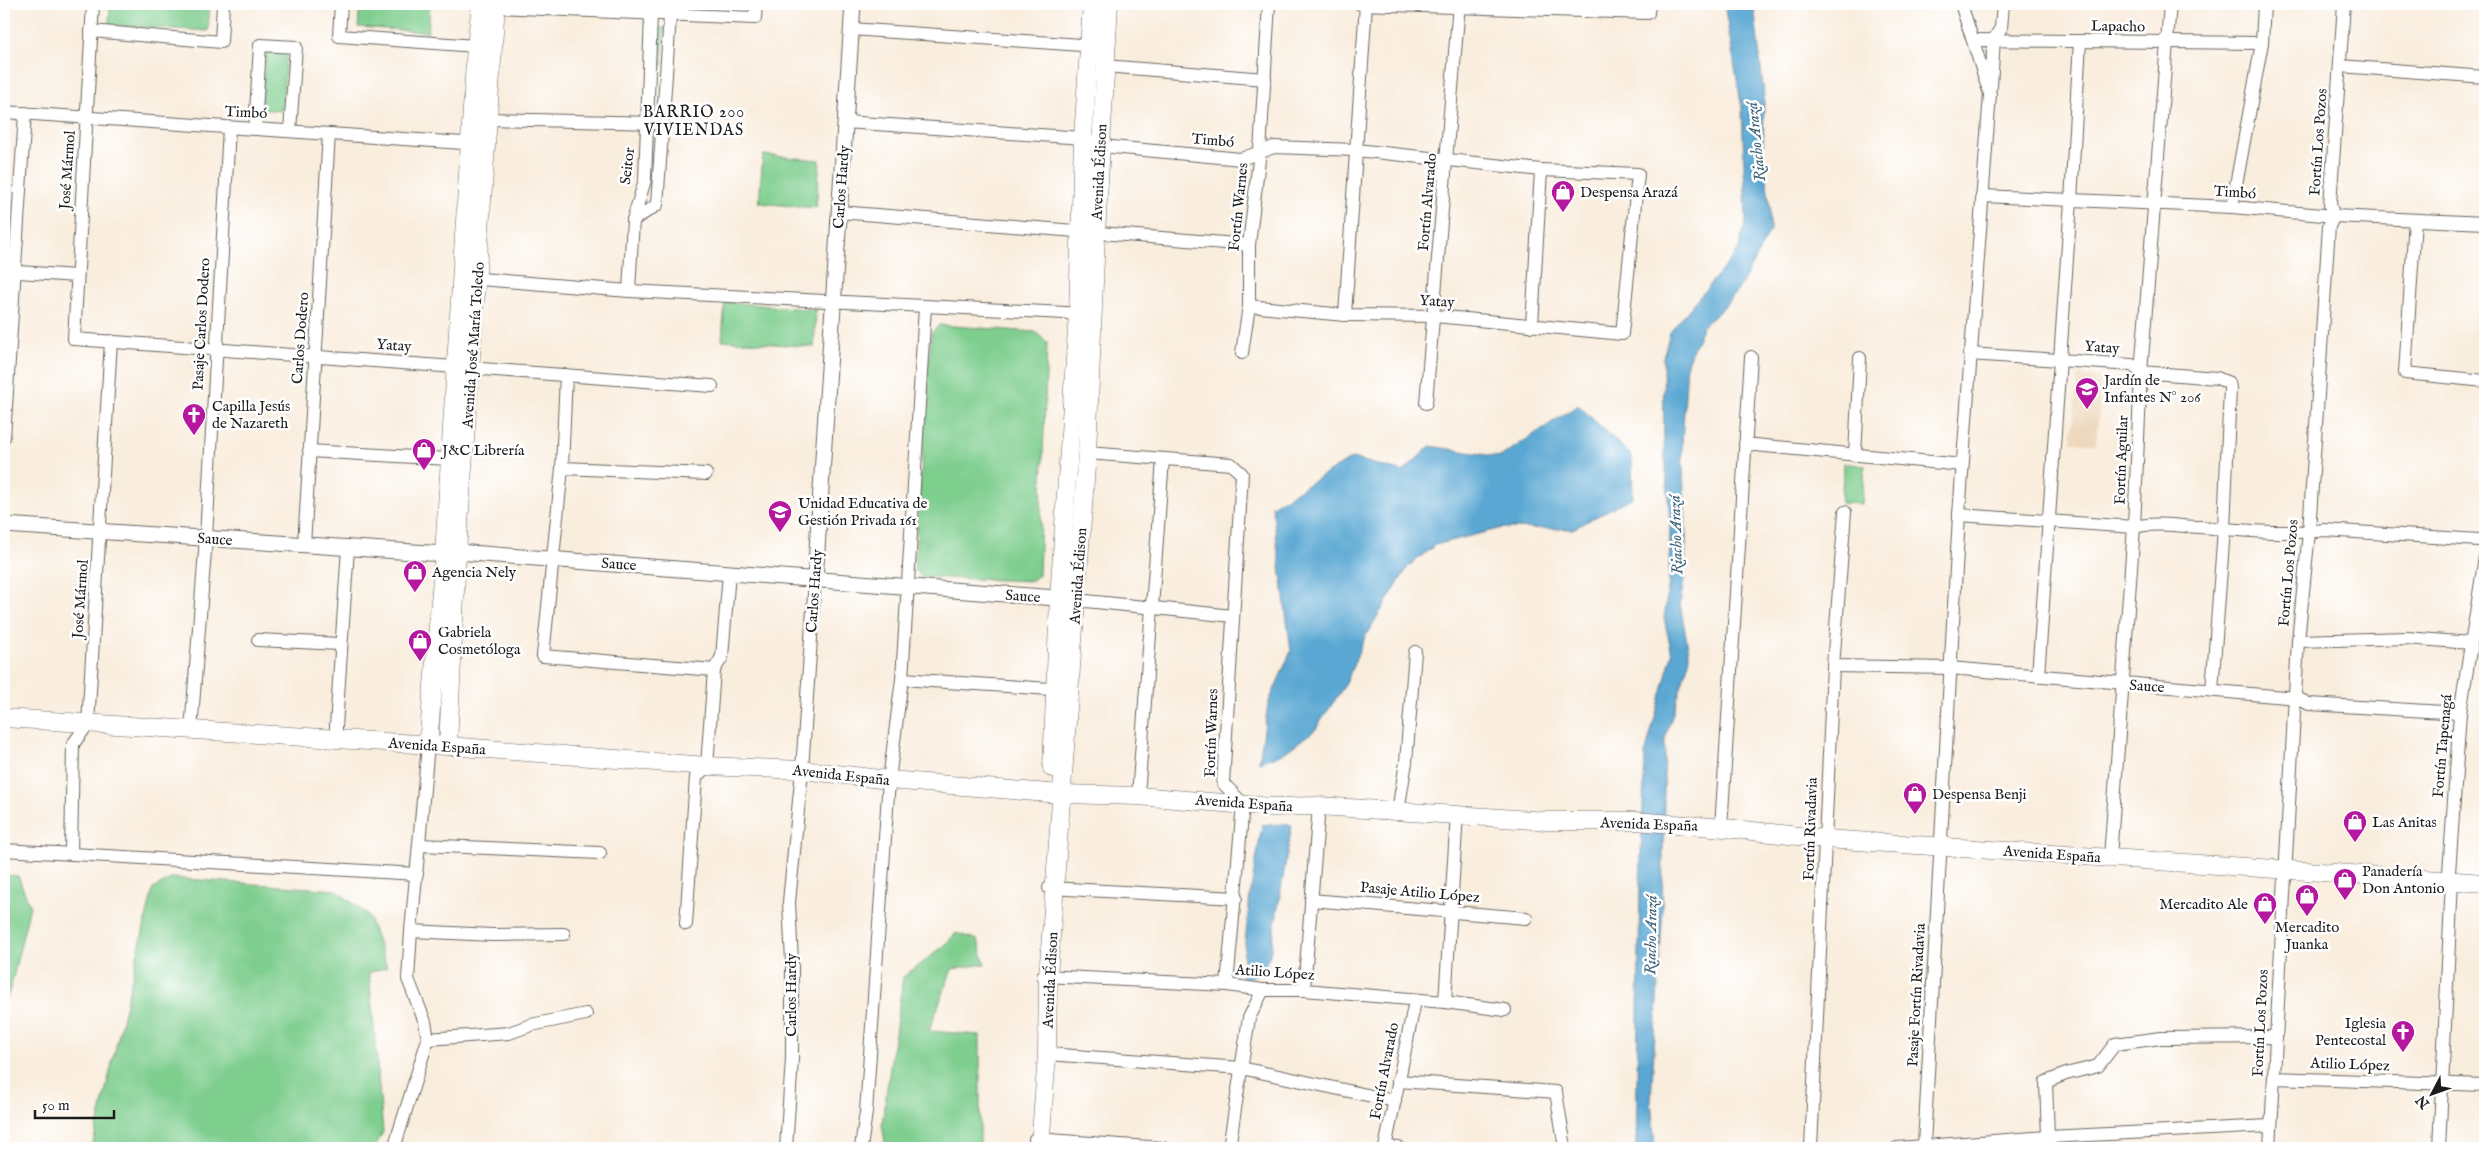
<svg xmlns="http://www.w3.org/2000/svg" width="2489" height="1152" viewBox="0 0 2489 1152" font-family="'IM FELL English',serif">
<rect width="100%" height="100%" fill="#fff"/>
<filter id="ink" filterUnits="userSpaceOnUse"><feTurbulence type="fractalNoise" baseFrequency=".02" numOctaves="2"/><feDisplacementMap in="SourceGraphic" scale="10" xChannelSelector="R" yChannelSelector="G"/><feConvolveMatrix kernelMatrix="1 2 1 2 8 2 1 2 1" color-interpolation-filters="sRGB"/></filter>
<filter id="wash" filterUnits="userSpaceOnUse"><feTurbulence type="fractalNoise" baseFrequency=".0096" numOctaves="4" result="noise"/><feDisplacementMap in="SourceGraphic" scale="20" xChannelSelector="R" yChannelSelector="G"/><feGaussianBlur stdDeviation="1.12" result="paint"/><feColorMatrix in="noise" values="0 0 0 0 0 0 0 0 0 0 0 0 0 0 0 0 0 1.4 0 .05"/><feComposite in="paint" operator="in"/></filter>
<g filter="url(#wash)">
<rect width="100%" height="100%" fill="#f9eddd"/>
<polygon fill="#edd7bb" points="2078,375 2102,378 2096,444 2071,442"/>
<g fill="#7ece8e" stroke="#4d7555">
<polygon points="110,4 210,4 208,31 109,25"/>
<polygon points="360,4 430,4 428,32 358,27"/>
<polygon points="657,27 665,28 662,67 655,67"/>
<polygon points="266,52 286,54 282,111 261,109"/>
<polygon points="763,155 820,160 816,208 759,203"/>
<polygon points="725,302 816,310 814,347 722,340"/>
<polygon points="939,325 1035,332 1047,342 1039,575 1031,581 921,577 914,570 931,333"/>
<polygon points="1844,463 1865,466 1862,504 1841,503"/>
<polygon points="4,875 18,876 30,906 10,990 4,1003"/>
<polygon points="172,878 336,890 368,915 387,967 369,973 383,1132 375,1148 92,1148 153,889"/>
<polygon points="956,933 978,940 985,964 952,969 929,1031 980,1035 980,1146 956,1145 953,1148 886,1148 882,1124 903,977 944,946"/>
</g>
<g fill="#5aa7d3" stroke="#3b6278">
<polygon points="1724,4 1754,4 1764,96 1763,149 1770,208 1770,231 1740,287 1723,308 1703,326 1687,363 1682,445 1686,536 1685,573 1680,604 1690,658 1665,739 1662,920 1651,1099 1655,1148 1636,1148 1640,882 1645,754 1672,654 1664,618 1669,580 1670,523 1664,443 1663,357 1670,332 1738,251 1746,220 1742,109"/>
<polygon points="1578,405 1632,456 1633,497 1573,529 1502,528 1435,545 1408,567 1366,635 1345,685 1315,730 1284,753 1259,762 1268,704 1291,651 1272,506 1352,458 1403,472 1430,446 1500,457"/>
<polygon points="1281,824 1292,825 1270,955 1261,973 1241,981 1250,895 1262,825"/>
</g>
</g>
<g filter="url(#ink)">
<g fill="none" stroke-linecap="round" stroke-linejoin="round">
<g stroke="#696560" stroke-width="14">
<g id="minor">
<polyline points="93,4 74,339 712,386"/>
<polyline points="341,4 339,36 476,46"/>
<polyline points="1360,4 1648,13 1649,4"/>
<polyline points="496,7 755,18 756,4"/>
<polyline points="851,29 1096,46"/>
<polyline points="91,31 221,42 223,4"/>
<polyline points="1973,40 2262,43"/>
<polyline points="1105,66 1265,79"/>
<polyline points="2340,66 2485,77"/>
<polyline points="1991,86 1994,39 2001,28 2003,4"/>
<polyline points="4,112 478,144"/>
<polyline points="488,119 656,123"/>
<polyline points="845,122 1083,138 1101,146 1241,159 1274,147 1356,150 1541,170 1638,174 1622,334 1435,316 1345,315 1249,306"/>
<polyline points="255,129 260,45 296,47 290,131"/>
<polyline points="1982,196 2232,207 2334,216 2485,223"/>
<polyline points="2232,207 2262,43 2264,4"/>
<polyline points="839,212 1249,245"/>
<polyline points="633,220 657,205 670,16"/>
<polyline points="2415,220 2405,373 2485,381"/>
<polyline points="4,271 76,276"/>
<polyline points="468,278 629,291 1085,314"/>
<polyline points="629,291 633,220 645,180 651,14"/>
<polyline points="1345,315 1366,4"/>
<polyline points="1532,326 1541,170"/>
<polyline points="1242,353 1249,306 1249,245 1260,151 1269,4"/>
<polyline points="1969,354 2132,365 2141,372 2217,378 2229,383 2230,388 2224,529 2212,690"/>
<polyline points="566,375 562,468 543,656 714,670"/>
<polyline points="1426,403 1459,4"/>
<polyline points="4,437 25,113"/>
<polyline points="1745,444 1962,465"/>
<polyline points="309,451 449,459"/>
<polyline points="1087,453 1231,464 1242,474 1223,783 1243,804 1227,985"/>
<polyline points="1855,455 1860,358"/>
<polyline points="562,468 706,474"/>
<path d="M1959,515L2134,527C2155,522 2177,526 2199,527C2240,530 2284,535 2325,530L2479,540L2485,543"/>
<polyline points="304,545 329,134"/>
<polyline points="1076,600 1233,616"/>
<polyline points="258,640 340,644"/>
<polyline points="2298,641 2407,638 2471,643"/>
<polyline points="1833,666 1950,668 2297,698 2309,704 2460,713"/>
<polyline points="2038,676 2071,201 2080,41"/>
<polyline points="902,679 1064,690"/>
<polyline points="191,731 206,538 229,128"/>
<polyline points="335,741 348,548"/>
<polyline points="1138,796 1163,459"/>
<polyline points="1398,811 1406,762 1415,652"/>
<polyline points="1721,828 1751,357"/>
<polyline points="420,845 600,853"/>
<polyline points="4,850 417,874"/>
<polyline points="71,853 73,744 88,724 111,341"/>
<polyline points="2110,858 2134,527 2141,372 2170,4"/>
<polyline points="1049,888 1236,898"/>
<polyline points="1311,900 1526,918"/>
<polyline points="686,924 696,777 707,766 714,670 722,657 729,573"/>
<polyline points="411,931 492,935 564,934"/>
<polyline points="1043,976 1227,985 1263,990 1304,990 1445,1002 1505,1010"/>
<polyline points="1304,990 1319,806"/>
<polyline points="1445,1002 1457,814"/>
<polyline points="428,1039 509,1033 531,1025 586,1014"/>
<polyline points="1047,1054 1241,1068 1395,1101"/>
<polyline points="2274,1078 2485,1085"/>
<polyline points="1398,1081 1556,1092 1565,1148"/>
<polyline points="2048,1137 2046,1082 2066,1074 2098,1066 2115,1044 2161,1038 2276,1037"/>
<polyline points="1035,1139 1163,1148"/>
<polyline points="1924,1145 1959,515 1990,94 1961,4"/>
<polyline points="1386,1147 1399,1148"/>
<polyline points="394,1148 428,1039 425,1022 408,979 411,931 428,745"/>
<polyline points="786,1148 792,1059 792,962 789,902 802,770 815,580"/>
<polyline points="861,1148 866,1112 889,780 902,679 925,307"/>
<polyline points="1229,1148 1249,1018 1263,990"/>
<polyline points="1385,1148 1415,1001"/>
<polyline points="1811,1148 1833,666 1845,512"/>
<polyline points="1897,1148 2048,1137 2270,1126"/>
<polyline points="2270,1148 2298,641 2309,532 2329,226 2334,216 2330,205 2344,4"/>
<polyline points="2439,1148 2452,881 2449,873 2460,713 2485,557"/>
</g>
</g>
<g stroke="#696560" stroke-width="17">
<g id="tertiary">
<polyline points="4,525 444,554 457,552 1069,599"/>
<polyline points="815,580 853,4"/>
</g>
</g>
<g stroke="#696560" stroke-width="19">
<g id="secondary">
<polyline points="4,718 448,746 707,766 802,770 889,780 1061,794 1138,796 1271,807 1319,806 1547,821 1635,821 1725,828 1826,839 2485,883"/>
<polyline points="428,745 444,554 476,46 481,4"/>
<polyline points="448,746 457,552 496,4"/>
<polyline points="1052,768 1059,599 1078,314 1083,138 1092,4"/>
<polyline points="1040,1148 1047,1054 1048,976 1087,453 1096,234 1109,4"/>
</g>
</g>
<use href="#minor" stroke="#fff" stroke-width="12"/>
<use href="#tertiary" stroke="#fff" stroke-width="15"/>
<use href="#secondary" stroke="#fff" stroke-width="18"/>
</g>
</g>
<defs>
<g id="shop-pin" transform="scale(1.25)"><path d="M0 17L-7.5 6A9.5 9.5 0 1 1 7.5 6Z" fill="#b5179e" stroke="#fff"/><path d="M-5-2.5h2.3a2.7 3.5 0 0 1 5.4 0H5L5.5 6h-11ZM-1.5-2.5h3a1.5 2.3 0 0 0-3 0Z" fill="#fff"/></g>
<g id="school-pin" transform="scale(1.25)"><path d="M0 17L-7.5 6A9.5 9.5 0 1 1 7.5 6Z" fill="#b5179e" stroke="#fff"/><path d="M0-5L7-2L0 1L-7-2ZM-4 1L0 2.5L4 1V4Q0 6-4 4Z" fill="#fff"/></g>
<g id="church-pin" transform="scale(1.25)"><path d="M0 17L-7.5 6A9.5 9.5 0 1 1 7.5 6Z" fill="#b5179e" stroke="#fff"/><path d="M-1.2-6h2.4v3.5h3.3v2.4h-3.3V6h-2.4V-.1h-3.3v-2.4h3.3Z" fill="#fff"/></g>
<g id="university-pin" transform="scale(1.25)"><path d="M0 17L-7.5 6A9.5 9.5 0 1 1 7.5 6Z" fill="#b5179e" stroke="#fff"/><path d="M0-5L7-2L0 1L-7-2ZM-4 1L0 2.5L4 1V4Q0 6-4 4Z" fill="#fff"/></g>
</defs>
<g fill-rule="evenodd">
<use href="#shop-pin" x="1563" y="192"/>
<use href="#school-pin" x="2087" y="389"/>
<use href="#church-pin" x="194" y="415"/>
<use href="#shop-pin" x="424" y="450"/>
<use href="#university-pin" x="780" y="512"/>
<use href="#shop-pin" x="415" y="572"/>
<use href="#shop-pin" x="420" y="641"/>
<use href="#shop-pin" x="1915" y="794"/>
<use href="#shop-pin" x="2355" y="822"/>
<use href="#shop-pin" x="2345" y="880"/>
<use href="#shop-pin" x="2307" y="896"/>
<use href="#shop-pin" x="2265" y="904"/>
<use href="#church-pin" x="2403" y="1032"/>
</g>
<g text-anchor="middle" stroke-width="5" stroke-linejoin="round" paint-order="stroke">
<g font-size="15" fill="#1c1c1c" stroke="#fff">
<text transform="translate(2118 26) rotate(1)" y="5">Lapacho</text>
<text transform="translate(246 112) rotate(3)" y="5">Timbó</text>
<text transform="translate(1213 140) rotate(5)" y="5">Timbó</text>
<text transform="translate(2318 142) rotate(-86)" y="5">Fortín Los Pozos</text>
<text transform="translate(627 166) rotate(-83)" y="5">Seitor</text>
<text transform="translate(67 170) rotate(-86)" y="5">José Mármol</text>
<text transform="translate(1099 172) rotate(-87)" y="5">Avenida Édison</text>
<text transform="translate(841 187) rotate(-86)" y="5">Carlos Hardy</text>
<text transform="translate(2235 192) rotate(4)" y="5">Timbó</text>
<text transform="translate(1427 202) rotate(-85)" y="5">Fortín Alvarado</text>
<text transform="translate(1238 207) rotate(-84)" y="5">Fortín Warnes</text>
<text transform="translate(1437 301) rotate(3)" y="5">Yatay</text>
<text transform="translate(201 324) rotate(-87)" y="5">Pasaje Carlos Dodero</text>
<text transform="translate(300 338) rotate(-86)" y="5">Carlos Dodero</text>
<text transform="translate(394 345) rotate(4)" y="5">Yatay</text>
<text transform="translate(473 345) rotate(-86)" y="5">Avenida José María Toledo</text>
<text transform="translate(2102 347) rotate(4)" y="5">Yatay</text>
<text transform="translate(2121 460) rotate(-88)" y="5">Fortín Aguilar</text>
<text transform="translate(215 539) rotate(4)" y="5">Sauce</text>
<text transform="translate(619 564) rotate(4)" y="5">Sauce</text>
<text transform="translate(2288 573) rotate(-85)" y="5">Fortín Los Pozos</text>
<text transform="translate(1078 576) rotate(-86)" y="5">Avenida Édison</text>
<text transform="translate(814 591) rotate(-86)" y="5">Carlos Hardy</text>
<text transform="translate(1023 596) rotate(4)" y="5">Sauce</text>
<text transform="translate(80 599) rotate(-86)" y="5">José Mármol</text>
<text transform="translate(2147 686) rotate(4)" y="5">Sauce</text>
<text transform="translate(1211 733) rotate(-88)" y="5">Fortín Warnes</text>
<text transform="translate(437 746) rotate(4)" y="5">Avenida España</text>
<text transform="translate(2442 746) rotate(-85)" y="5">Fortín Tapenagá</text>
<text transform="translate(841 775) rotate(6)" y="5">Avenida España</text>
<text transform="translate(1244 803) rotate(4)" y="5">Avenida España</text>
<text transform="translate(1649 824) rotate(2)" y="5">Avenida España</text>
<text transform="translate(1810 829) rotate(-88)" y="5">Fortín Rivadavia</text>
<text transform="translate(2052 854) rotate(4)" y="5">Avenida España</text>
<text transform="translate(1420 892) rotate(5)" y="5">Pasaje Atilio López</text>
<text transform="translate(1275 972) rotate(4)" y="5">Atilio López</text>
<text transform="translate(1050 980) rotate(-87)" y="5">Avenida Édison</text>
<text transform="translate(791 995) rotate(-90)" y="5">Carlos Hardy</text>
<text transform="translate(1916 995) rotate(-87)" y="5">Pasaje Fortín Rivadavia</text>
<text transform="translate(2260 1023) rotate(-87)" y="5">Fortín Los Pozos</text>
<text transform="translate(2350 1064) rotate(2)" y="5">Atilio López</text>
<text transform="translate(1384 1071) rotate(-79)" y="5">Fortín Alvarado</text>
</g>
<g font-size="15" fill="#1c1c1c" stroke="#fff" text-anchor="start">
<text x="1580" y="197">Despensa Arazá</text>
<text x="2104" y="385">Jardín de<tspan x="2104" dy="17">Infantes N° 206</tspan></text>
<text x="212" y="411">Capilla Jesús<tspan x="212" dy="17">de Nazareth</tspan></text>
<text x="442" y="455">J&amp;C Librería</text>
<text x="798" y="508">Unidad Educativa de<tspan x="798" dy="17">Gestión Privada 161</tspan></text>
<text x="432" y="577">Agencia Nely</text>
<text x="438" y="637">Gabriela<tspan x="438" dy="17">Cosmetóloga</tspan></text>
<text x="1932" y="799">Despensa Benji</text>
<text x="2372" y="827">Las Anitas</text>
<text x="2362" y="876">Panadería<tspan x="2362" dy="17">Don Antonio</tspan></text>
<text x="2248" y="909" text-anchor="end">Mercadito Ale</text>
<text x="2307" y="932" text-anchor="middle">Mercadito<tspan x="2307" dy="17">Juanka</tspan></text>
<text x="2386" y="1028" text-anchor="end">Iglesia<tspan x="2386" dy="17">Pentecostal</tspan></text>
</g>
<g font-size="16" letter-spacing="1" fill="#1c1c1c" stroke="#fff">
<text x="694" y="117">BARRIO 200<tspan x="694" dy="18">VIVIENDAS</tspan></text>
</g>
<g font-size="16" font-style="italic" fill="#3b6278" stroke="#fff">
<text transform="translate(1755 142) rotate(-96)" y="6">Riacho Arazá</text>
<text transform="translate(1675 535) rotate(-92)" y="6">Riacho Arazá</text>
<text transform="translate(1650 935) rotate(-89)" y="6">Riacho Arazá</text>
</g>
</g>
<rect width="2489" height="1152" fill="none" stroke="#fff" stroke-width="20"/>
<g transform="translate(2432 1094) rotate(229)" stroke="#ffffff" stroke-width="4" paint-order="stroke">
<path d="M0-4L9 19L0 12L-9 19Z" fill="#1c1c1c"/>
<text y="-8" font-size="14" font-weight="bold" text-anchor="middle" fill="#1c1c1c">N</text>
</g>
<path d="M35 1110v8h79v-8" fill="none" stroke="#1c1c1c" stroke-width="2.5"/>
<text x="42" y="1110" font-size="15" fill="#1c1c1c" stroke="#ffffff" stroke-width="4" paint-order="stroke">50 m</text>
</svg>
